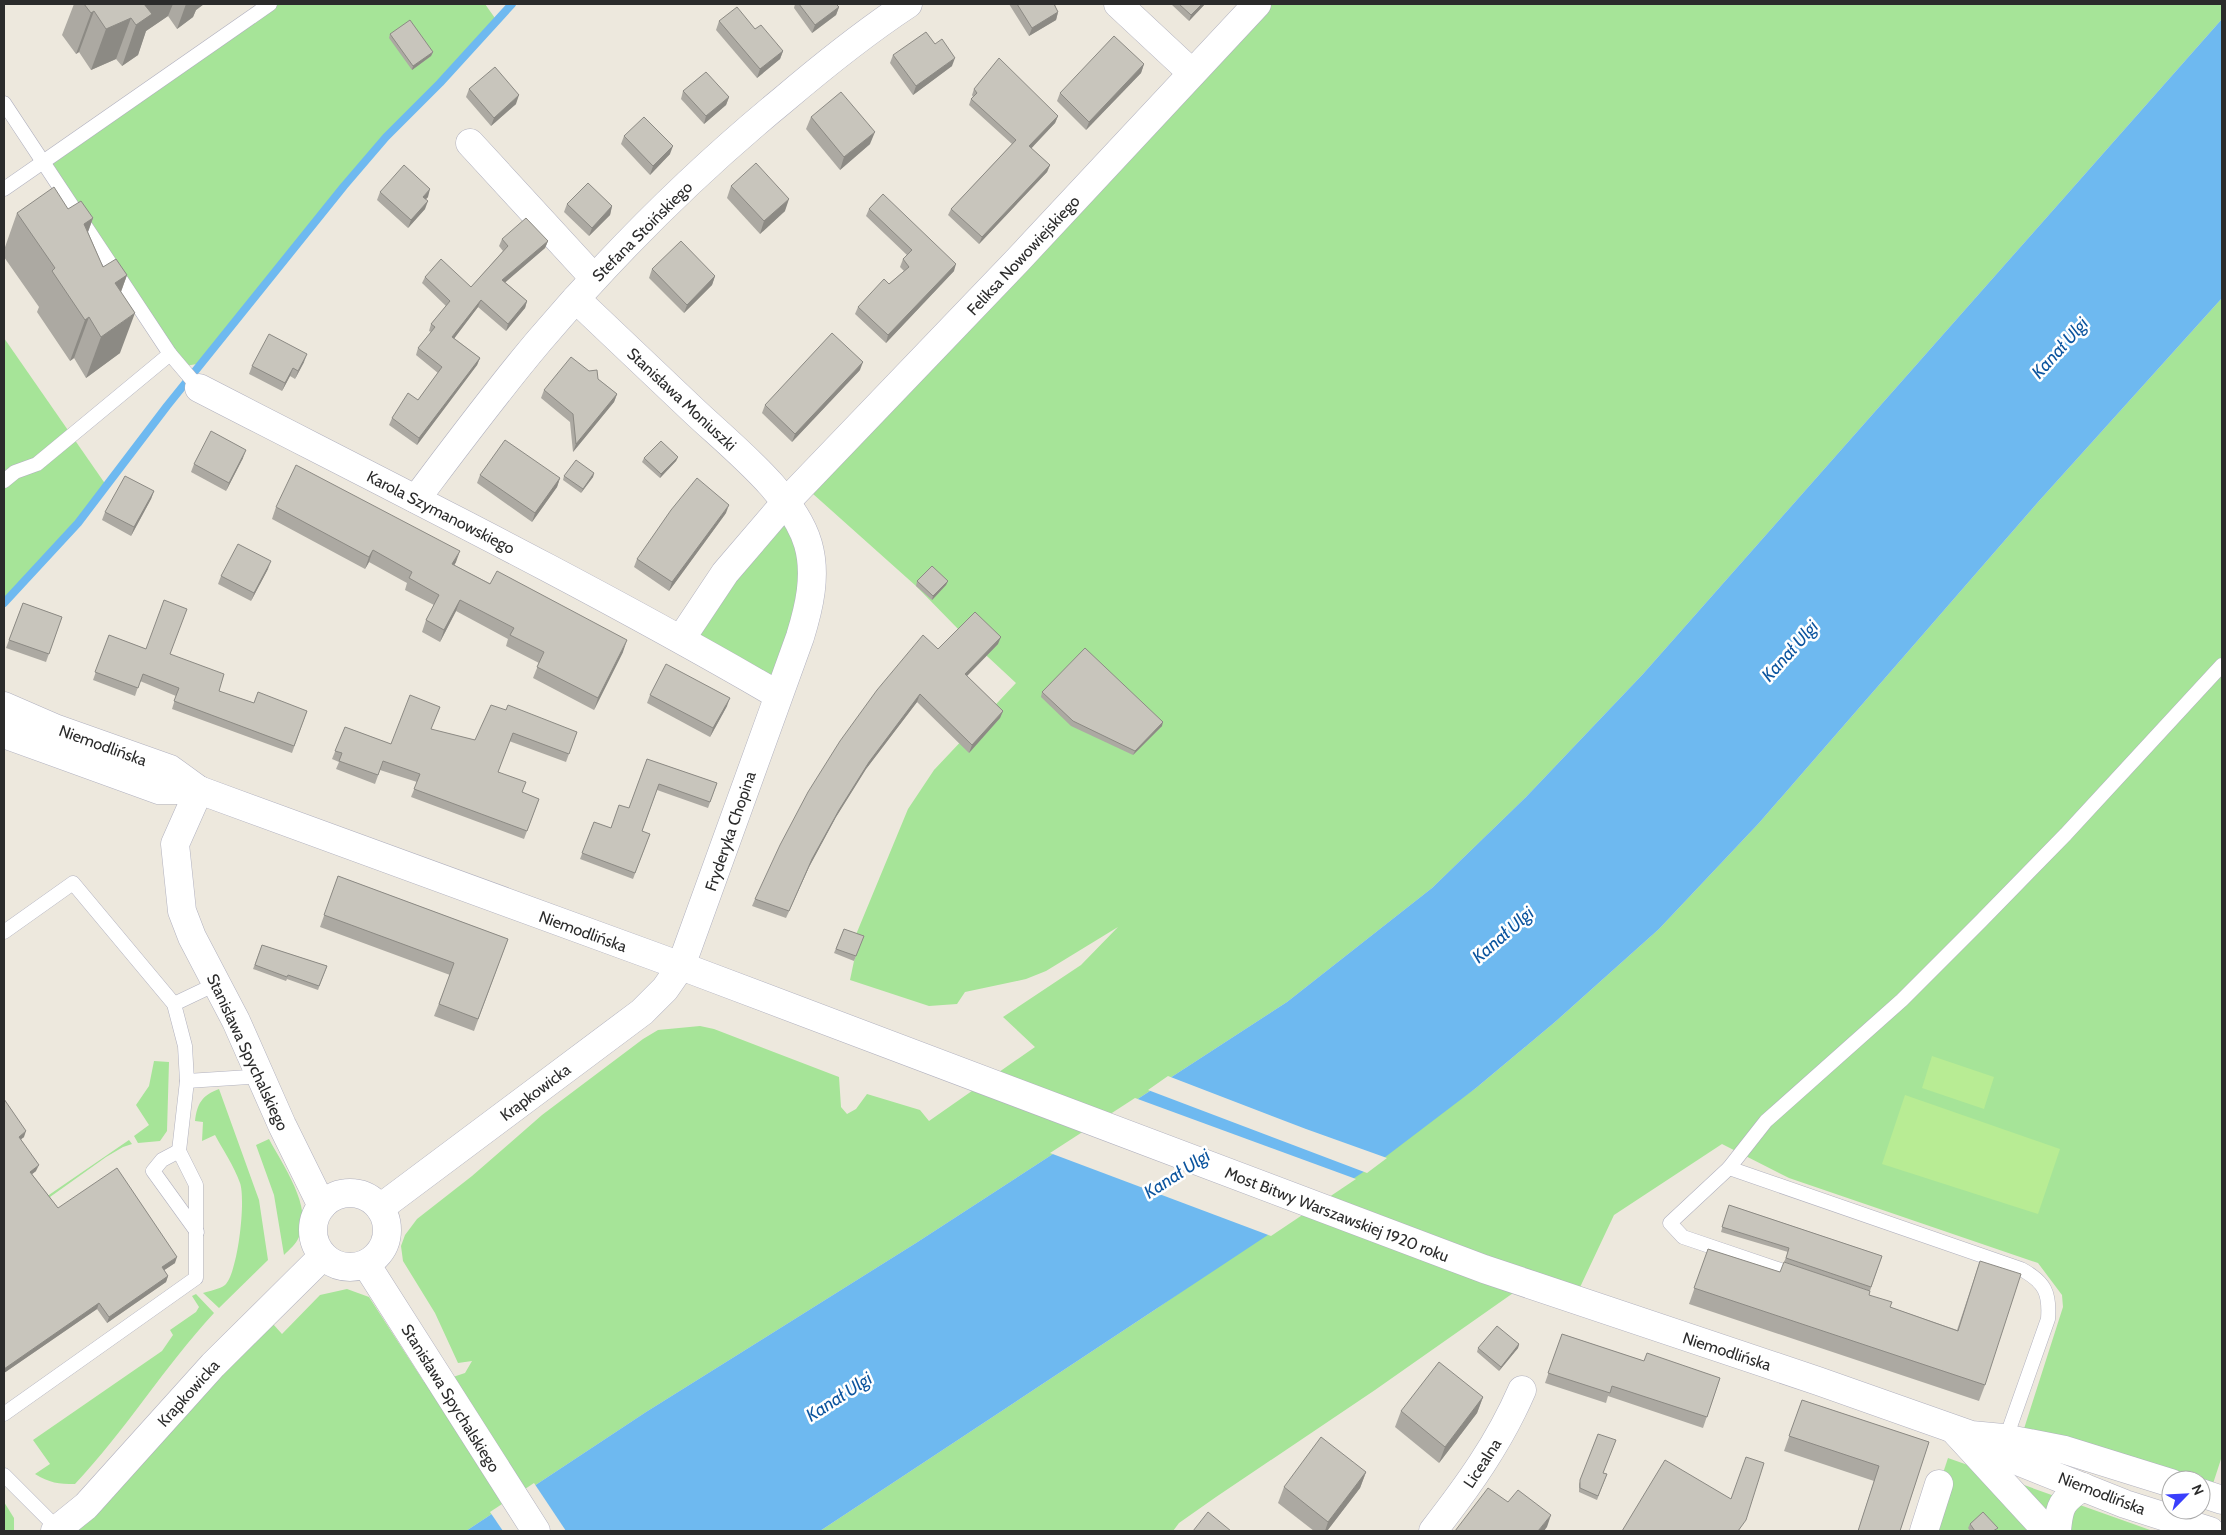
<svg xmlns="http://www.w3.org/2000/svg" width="2226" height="1535" viewBox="0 0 2226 1535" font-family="Cabin,sans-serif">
<rect width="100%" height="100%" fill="#ede8dd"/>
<g fill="#a6e498">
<polygon points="270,4 485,4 497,21 440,83 386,137 344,186 203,363 179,367 43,162"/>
<polygon points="1257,4 2222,4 2222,19 1643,674 1526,797 1432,888 1287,1002 916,1243 646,1412 466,1531 55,1531 264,1314 282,1334 320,1295 347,1289 369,1297 424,1382 441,1381 465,1373 472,1361 458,1363 435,1313 403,1261 401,1246 405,1235 417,1219 472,1176 542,1115 643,1039 658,1030 700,1026 714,1029 839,1077 841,1107 847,1114 856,1109 867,1094 920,1110 929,1121 1035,1047 1003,1017 1081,965 1118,927 1046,971 1026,979 965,992 957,1004 929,1006 850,980 854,961 862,940 855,937 908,809 934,770 1016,683 960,631 916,586 803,485"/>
<polygon points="2222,298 2222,1456 2209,1496 2201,1480 2171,1480 2022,1435 2063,1307 2062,1295 2038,1263 1789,1178 1722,1144 1614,1215 1574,1300 1526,1284 1375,1390 1216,1497 1179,1523 1173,1531 820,1531 1156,1309 1476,1088 1555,1022 1659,929 1759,823 2039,501"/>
<polygon points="4,338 106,485 78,523 4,603"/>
<polygon points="785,503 809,546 778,695 681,639"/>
<polygon points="154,1061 169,1062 167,1131 160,1141 138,1143 134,1136 149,1125 136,1105 149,1086"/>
<path d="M219,1089L259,1200L268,1260L219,1308L203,1293C209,1291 220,1289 225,1285C238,1273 246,1200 240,1183C234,1166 223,1150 215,1135L202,1141L203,1122L195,1121C197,1104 202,1095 219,1089Z"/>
<path d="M269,1139C282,1164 314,1208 299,1237C296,1244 290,1249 284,1255L274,1195L256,1145Z"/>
<polygon points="129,1140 132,1144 123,1147 106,1157 29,1212 27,1210"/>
<path d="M196,1294L214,1313C164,1367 126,1430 75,1484C59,1484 49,1483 35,1474L50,1464L33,1440L162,1351L173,1335L170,1330L196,1312L199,1307L192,1296Z"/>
<polygon points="1948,1458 2153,1531 1924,1531"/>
<polygon points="4,1502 14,1518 14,1531 4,1531"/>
</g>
<g fill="#b8ec94">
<polygon points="1932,1056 1994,1077 1984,1109 1922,1088"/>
<polygon points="1905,1095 2060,1149 2038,1214 1882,1164"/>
</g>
<polygon fill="#6eb9f0" points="2222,19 2222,298 2039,501 1759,823 1659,929 1555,1022 1476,1088 1380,1161 820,1531 466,1531 646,1412 916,1243 1287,1002 1432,888 1526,797 1643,674"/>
<g fill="#ede8dd">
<polygon points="1168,1076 1306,1129 1387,1158 1367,1173 1148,1090"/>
<polygon points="1135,1098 1356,1179 1271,1236 1050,1153"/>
<polygon points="534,1483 566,1531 503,1531 490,1512"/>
</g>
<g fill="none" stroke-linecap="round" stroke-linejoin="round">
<polyline stroke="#6eb9f0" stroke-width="8" points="4,603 78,523 167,406 344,186 386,137 440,83 512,4"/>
<g stroke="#b1b1bf" stroke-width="15">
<g id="lane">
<polyline points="4,103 43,162 270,4"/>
<polyline points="4,189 43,162 170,354 199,388"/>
<polyline points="4,481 15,472 37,464 170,354"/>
<polyline points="4,932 73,883 174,1004 185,1046 187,1081 179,1151 196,1185 196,1278 4,1414"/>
<polyline points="174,1004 216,984"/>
<polyline points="187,1081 249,1077 259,1073"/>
<polyline points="179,1151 162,1160 153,1171 197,1232"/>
<path d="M1729,1168L2021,1269C2045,1282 2050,1293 2048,1319L2006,1438"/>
<polyline points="1798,1276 1683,1237 1670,1223 1729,1168 1766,1121 1902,1000 1981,921 2066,834 2222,665"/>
<polyline points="4,1475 58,1529"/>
</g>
</g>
<g stroke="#b1b1bf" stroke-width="29">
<g id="street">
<polyline points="1118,4 1192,73"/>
<polyline points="470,143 594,278"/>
<path d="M576,299C615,336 654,373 694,411C731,446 794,495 808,544C817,575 809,608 800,637L681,966"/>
<path d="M199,388C393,488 589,585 778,695"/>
<path d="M416,499C456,446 496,392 539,341C613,254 694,173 783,100C823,66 864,33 908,4"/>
<polyline points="681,639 725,573 785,503 1017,261 1257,4"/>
<polyline points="1954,1430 2047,1531"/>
<path d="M1433,1531C1468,1486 1499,1443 1522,1390"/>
<polyline points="1924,1531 1939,1484"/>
<path d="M2057,1531C2059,1506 2062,1500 2083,1487"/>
</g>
</g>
<g stroke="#b1b1bf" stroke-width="29">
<g id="secondary">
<polyline points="4,706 57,729 170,769 199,790 681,966 1484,1269 1818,1381 1971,1435 2003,1438 2065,1450 2171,1483"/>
<polyline points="4,734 159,790 199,790"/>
<polyline points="199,790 175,844 182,911 192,937 236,1021 282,1125 322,1206"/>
<circle cx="350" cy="1230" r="37"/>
<polyline points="380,1208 642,1012 665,989 681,966"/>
<polyline points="366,1264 536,1531"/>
<polyline points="1985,1444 2000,1454 2125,1504 2210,1531"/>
<polyline points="2201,1493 2222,1500"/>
<polyline points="55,1531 86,1506 213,1365 323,1256"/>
</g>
</g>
<use href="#lane" stroke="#fff" stroke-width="14"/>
<use href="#street" stroke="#fff" stroke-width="28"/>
<use href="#secondary" stroke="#fff" stroke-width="28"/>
</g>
<g fill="#aca9a2">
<polygon points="74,4 204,4 196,10 193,17 177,29 168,16 146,31 138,55 122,66 116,59 91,70 79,52 76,54 62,35"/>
<polygon points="795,4 836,4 839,7 836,15 812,33 794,8"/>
<polygon points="1009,4 1056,4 1055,6 1058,12 1056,20 1029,36"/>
<polygon points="1171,4 1205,4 1189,21"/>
<polygon points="719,21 783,51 780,59 757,78 716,30"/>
<polygon points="390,34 433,52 431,56 412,70 389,38"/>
<polygon points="893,55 952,66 913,95 890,63"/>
<polygon points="1144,64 1141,73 1086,130 1057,101 1060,93"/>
<polygon points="469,89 516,104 491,126 466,97"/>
<polygon points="974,89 1058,116 1055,123 1031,148 1050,165 1047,172 979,244 948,215 951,209 1012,144 969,105 971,99 973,97 972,95"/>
<polygon points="683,91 729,97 726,105 704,124 681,99"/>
<polygon points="811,117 870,144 840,170 806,129"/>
<polygon points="624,136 670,154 650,175 621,144"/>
<polygon points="731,186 785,211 760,234 727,198"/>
<polygon points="380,192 428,197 426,199 425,209 408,228 377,200"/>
<polygon points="567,204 612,206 610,215 589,236 564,212"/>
<polygon points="68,209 93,218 88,232 103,267 127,275 121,292 120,353 86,378 74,358 70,361 37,312 39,307 4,257 4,250 17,213"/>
<polygon points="869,209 954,271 886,343 855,314 858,307 889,284 904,271 900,267 903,259 907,255 866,216"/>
<polygon points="502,239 548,241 545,248 505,282 527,301 525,308 506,331 478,307 454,338 480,358 477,365 417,445 389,425 392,418 418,400 438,373 416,355 418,348 431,332 429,331 431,324 446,306 422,283 425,277 471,287 503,251 499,246"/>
<polygon points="652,269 715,276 712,285 684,313 649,278"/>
<polygon points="304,362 295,379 290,376 282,391 249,374 252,366"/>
<polygon points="860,370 792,442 762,413 765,405"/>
<polygon points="598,379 617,394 614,402 573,452 570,422 541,398 544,390"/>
<polygon points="678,457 676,461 660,478 642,462 644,458"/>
<polygon points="243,458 226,491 191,472 194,464"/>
<polygon points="594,473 593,477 581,493 563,480 564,476"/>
<polygon points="480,475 560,478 557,487 532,522 477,483"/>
<polygon points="154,491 151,499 131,536 102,520 105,512"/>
<polygon points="276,507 456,562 454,565 623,652 594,710 533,678 539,663 506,646 508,639 456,611 440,642 422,632 426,620 434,605 405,590 407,583 369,562 365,569 272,519"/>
<polygon points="726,513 669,591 634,567 637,559"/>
<polygon points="268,569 251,601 218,584 221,576"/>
<polygon points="917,581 948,581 946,585 932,600 916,586"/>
<polygon points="23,603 62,617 46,662 6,648"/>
<polygon points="109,635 146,649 170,654 219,691 254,703 307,711 292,753 172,709 176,696 140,681 135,696 93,680"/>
<polygon points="998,644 967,676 1003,711 1000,718 969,753 917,702 866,769 836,817 809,867 786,918 752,906 755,899 938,649"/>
<polygon points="1042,692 1162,726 1133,755 1071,726 1041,697"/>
<polygon points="650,695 727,706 710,737 647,703"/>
<polygon points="506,710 577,732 566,762 509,741 498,772 522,792 539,799 524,839 411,797 417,782 380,770 375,784 336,769 339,762 332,759 345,727 391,744 431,730 475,740"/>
<polygon points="647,759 717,783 708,808 657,790 642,831 650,834 633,879 580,859 594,822 611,828 629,808"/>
<polygon points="338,876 508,939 474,1031 434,1016 450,975 320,927"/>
<polygon points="844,929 864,936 854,961 834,953"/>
<polygon points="262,945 327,966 318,990 287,979 286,981 253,969"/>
<polygon points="4,1099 24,1137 21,1139 36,1171 32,1174 58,1208 175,1263 164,1270 168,1276 166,1282 107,1323 97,1309 4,1373"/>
<polygon points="1729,1205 1882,1256 1870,1291 1784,1262 1788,1252 1721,1232"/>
<polygon points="1708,1249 1780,1272 1890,1307 1957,1330 1980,1261 1985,1385 1979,1401 1689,1304"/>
<polygon points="1562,1334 1644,1361 1720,1378 1703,1428 1608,1396 1606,1403 1545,1383"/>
<polygon points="1519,1344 1518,1348 1499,1371 1477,1352 1478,1348"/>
<polygon points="1483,1397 1477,1413 1439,1463 1395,1427 1401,1411"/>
<polygon points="1802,1400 1929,1442 1900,1531 1858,1531 1874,1481 1784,1451"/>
<polygon points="1598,1434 1603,1473 1607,1474 1597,1500 1579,1492 1579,1484"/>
<polygon points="1366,1472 1360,1488 1327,1531 1314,1531 1278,1503 1284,1487"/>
<polygon points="1970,1524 1997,1531 1970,1531 1968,1528"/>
</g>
<g fill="#8c8a84">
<polygon points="143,4 173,4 168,16 146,31 138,55 122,66 136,25"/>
<polygon points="186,4 204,4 196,10 193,17 177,29"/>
<polygon points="1202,4 1205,4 1189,21 1191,15"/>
<polygon points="839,7 836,15 812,33 815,25"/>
<polygon points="94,11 79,52 76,54 91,13"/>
<polygon points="1058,12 1056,20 1029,36 1032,28"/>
<polygon points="131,18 116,59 91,70 106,29"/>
<polygon points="783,51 780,59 757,78 760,69"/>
<polygon points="433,52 431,56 412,70 413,66"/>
<polygon points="955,58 952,66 913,95 916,86"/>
<polygon points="1144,64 1141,73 1086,130 1089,122"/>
<polygon points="519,95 516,104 491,126 494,118"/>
<polygon points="729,97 726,105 704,124 706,116"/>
<polygon points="1058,116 1055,123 1027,153 1029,146"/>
<polygon points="875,132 870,144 840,170 844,157"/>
<polygon points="673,146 670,154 650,175 653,166"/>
<polygon points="1050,165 1047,172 979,244 982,237"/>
<polygon points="430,189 428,197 420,205 423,197"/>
<polygon points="789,199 785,211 760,234 764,221"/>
<polygon points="428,201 425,209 408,228 411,220"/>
<polygon points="612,206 610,215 589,236 592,228"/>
<polygon points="93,218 78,259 84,224"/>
<polygon points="548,241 545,248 500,287 502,280"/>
<polygon points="956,264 954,271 886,343 888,335"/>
<polygon points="127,275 112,316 115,283"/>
<polygon points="715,276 712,285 684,313 687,305"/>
<polygon points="481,300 478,307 450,344 452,337"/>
<polygon points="527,301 525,308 506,331 508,324"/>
<polygon points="135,313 120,353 86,378 101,337"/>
<polygon points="89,317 74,358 70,361 85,320"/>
<polygon points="307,354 304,362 295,379 298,371"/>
<polygon points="480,358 477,365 417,445 419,438"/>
<polygon points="863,362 860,370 792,442 795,434"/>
<polygon points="293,368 290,376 282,391 285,383"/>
<polygon points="617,394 614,402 573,452 576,444"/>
<polygon points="246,450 243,458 226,491 229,483"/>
<polygon points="678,457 676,461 660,478 661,474"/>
<polygon points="594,473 593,477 581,493 583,489"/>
<polygon points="560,478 557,487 532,522 535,513"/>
<polygon points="154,491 151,499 131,536 134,527"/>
<polygon points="729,505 726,513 669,591 672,582"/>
<polygon points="373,550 369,562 365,569 369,557"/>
<polygon points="460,551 456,562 448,576 452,564"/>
<polygon points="271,561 268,569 251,601 254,593"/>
<polygon points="948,581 946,585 932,600 933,596"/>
<polygon points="460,600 456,611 440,642 444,630"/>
<polygon points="1001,637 998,644 962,681 965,674"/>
<polygon points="627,640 623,652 594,710 598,698"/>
<polygon points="920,694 917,702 866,769 836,817 809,867 786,918 812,859 839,810 869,762"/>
<polygon points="730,698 727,706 710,737 713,728"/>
<polygon points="1003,711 1000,718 969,753 972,745"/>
<polygon points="1163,722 1162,726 1133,755 1135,751"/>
<polygon points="26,1131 24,1137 16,1143 19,1137"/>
<polygon points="39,1165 36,1171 27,1178 30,1172"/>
<polygon points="177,1257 175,1263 160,1273 162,1267"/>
<polygon points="168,1276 166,1282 107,1323 109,1317"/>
<polygon points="99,1303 97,1309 4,1373 4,1369"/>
<polygon points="1519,1344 1518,1348 1499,1371 1501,1367"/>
<polygon points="1483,1397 1477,1413 1439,1463 1445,1447"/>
<polygon points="1366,1472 1360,1488 1327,1531 1325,1531 1328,1522"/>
<polygon points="1551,1515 1547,1527 1544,1531 1538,1531"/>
</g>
<g fill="#c8c5bc" stroke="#8c8a84">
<polygon points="84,4 144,4 152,14 136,25 131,18 106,29 94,11 91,13"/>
<polygon points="799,4 836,4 839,7 815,25"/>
<polygon points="1017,4 1054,4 1058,12 1032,28"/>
<polygon points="1179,4 1202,4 1191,15"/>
<polygon points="737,7 755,29 761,25 783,51 760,69 719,21"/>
<polygon points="410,20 433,52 413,66 390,34"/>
<polygon points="926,32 935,44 942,39 955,58 916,86 893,55"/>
<polygon points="1114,36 1144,64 1089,122 1060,93"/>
<polygon points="999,58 1058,116 1029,146 1050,165 982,237 951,209 1016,140 971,99 977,93 974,89"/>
<polygon points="495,67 519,95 494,118 469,89"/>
<polygon points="706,72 729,97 706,116 683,91"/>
<polygon points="841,92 875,132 844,157 811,117"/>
<polygon points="644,117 673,146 653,166 624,136"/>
<polygon points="756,163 789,199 764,221 731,186"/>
<polygon points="404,165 430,189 423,197 428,201 411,220 380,192"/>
<polygon points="588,183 612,206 592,228 567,204"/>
<polygon points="54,187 68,209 81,201 93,218 84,224 103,267 116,259 127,275 115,283 135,313 101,337 89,317 85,320 52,271 55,268 17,213"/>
<polygon points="883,194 956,264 888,335 858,307 884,279 889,284 909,267 903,259 912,250 869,209"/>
<polygon points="526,218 548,241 502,280 527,301 508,324 481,300 452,337 480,358 419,438 392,418 408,393 418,400 442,367 418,348 435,327 431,324 450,301 425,277 441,259 471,287 508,246 502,239"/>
<polygon points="681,241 715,276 687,305 652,269"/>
<polygon points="832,333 863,362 795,434 765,405"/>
<polygon points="269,334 307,354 298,371 293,368 285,383 252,366"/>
<polygon points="571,357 589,371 597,370 598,379 617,394 576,444 573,414 544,390"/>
<polygon points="211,431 246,450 229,483 194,464"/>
<polygon points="505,440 560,478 535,513 480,475"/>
<polygon points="661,441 678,457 661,474 644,458"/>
<polygon points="576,460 594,473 583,489 564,476"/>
<polygon points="296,465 460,551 452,564 490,584 497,571 627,640 598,698 537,667 544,652 510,635 514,628 460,600 444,630 426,620 439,595 409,578 412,572 373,550 369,557 276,507"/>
<polygon points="125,476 154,491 134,527 105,512"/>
<polygon points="697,478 729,505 672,582 637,559 671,510"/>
<polygon points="238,544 271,561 254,593 221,576"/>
<polygon points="932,566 948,581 933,596 917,581"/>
<polygon points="164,600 187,609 170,654 224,674 219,691 254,703 258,692 307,711 294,746 174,701 179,688 143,674 138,688 95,672 109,635 146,649"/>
<polygon points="23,603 62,617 49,654 9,640"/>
<polygon points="975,612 1001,637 965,674 1003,711 972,745 920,694 869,762 839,810 812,859 789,911 755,899 780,845 808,792 840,741 877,690 923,635 938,649"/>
<polygon points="1085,648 1163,722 1135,751 1073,721 1042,692"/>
<polygon points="666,664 730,698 713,728 650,695"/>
<polygon points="410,695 440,707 431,729 475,740 491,705 506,710 508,705 577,732 569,754 513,733 498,772 526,782 522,792 539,799 527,831 414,789 420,774 383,761 378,775 339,761 342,753 335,751 345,727 391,744"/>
<polygon points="647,759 717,783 710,802 659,784 642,831 650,834 635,873 582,853 594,822 611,828 619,805 629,808"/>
<polygon points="338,876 508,939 478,1019 439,1004 454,963 324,915"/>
<polygon points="844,929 864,936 856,956 836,949"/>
<polygon points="262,945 327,966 319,986 288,975 287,977 255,965"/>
<polygon points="4,1099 26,1131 19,1137 39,1165 30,1172 58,1208 117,1168 177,1257 162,1267 168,1276 109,1317 99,1303 4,1369"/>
<polygon points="1729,1205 1882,1256 1871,1287 1786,1258 1789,1248 1722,1227"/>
<polygon points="1708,1249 1780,1272 1784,1262 1870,1291 1869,1295 1892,1302 1890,1307 1958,1331 1980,1261 2021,1274 1985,1385 1694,1288"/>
<polygon points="1497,1326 1519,1344 1501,1367 1478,1348"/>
<polygon points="1562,1334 1644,1361 1647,1353 1720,1378 1707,1417 1612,1386 1610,1393 1548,1373"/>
<polygon points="1439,1362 1483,1397 1445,1447 1401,1411"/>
<polygon points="1802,1400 1929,1442 1900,1531 1858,1531 1879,1466 1789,1436"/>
<polygon points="1598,1434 1616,1440 1603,1473 1607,1474 1598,1496 1580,1488 1580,1480"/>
<polygon points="1321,1437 1366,1472 1328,1522 1284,1487"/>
<polygon points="1746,1457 1764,1463 1746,1520 1738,1531 1622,1531 1665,1460 1731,1499"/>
<polygon points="1488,1488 1508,1502 1518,1490 1551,1515 1538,1531 1455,1531"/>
<polygon points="1208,1512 1231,1531 1193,1531"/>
<polygon points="1983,1512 1998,1528 1993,1531 1975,1531 1970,1524"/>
</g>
<g text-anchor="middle" stroke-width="5" stroke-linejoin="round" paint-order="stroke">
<g font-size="16" fill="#2b2b2b" stroke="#fff">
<text transform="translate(642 231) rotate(-45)" y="6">Stefana Stoińskiego</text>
<text transform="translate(1023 255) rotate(-47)" y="6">Feliksa Nowowiejskiego</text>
<text transform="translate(682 399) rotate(43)" y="6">Stanisława Moniuszki</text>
<text transform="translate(441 512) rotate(27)" y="6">Karola Szymanowskiego</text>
<text transform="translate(103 745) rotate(20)" y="6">Niemodlińska</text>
<text transform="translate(730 831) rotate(-71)" y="6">Fryderyka Chopina</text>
<text transform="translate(583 931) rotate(20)" y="6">Niemodlińska</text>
<text transform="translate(248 1052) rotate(65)" y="6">Stanisława Spychalskiego</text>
<text transform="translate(535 1092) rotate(-37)" y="6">Krapkowicka</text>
<text transform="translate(1337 1214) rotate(21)" y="6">Most Bitwy Warszawskiej 1920 roku</text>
<text transform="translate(1727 1351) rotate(18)" y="6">Niemodlińska</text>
<text transform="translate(188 1393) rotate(-48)" y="6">Krapkowicka</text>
<text transform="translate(451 1398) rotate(58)" y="6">Stanisława Spychalskiego</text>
<text transform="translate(1482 1463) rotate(-57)" y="6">Licealna</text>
<text transform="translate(2102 1493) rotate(21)" y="6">Niemodlińska</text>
</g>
<g font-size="18" font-style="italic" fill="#0b549e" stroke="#fff">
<text transform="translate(2060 348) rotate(-48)" y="6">Kanał Ulgi</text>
<text transform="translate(1790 651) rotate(-48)" y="6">Kanał Ulgi</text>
<text transform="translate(1503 935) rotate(-41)" y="6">Kanał Ulgi</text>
<text transform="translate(1177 1174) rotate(-33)" y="6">Kanał Ulgi</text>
<text transform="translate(839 1397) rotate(-33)" y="6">Kanał Ulgi</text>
</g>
</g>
<rect width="2226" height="1535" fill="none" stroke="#2b2b2b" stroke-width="10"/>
<g transform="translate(2186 1495) rotate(66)"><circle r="24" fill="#ffffff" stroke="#aaaaaa"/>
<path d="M0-4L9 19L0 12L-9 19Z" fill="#3a3ffc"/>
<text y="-8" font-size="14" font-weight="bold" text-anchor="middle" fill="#2b2b2b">N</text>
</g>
</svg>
